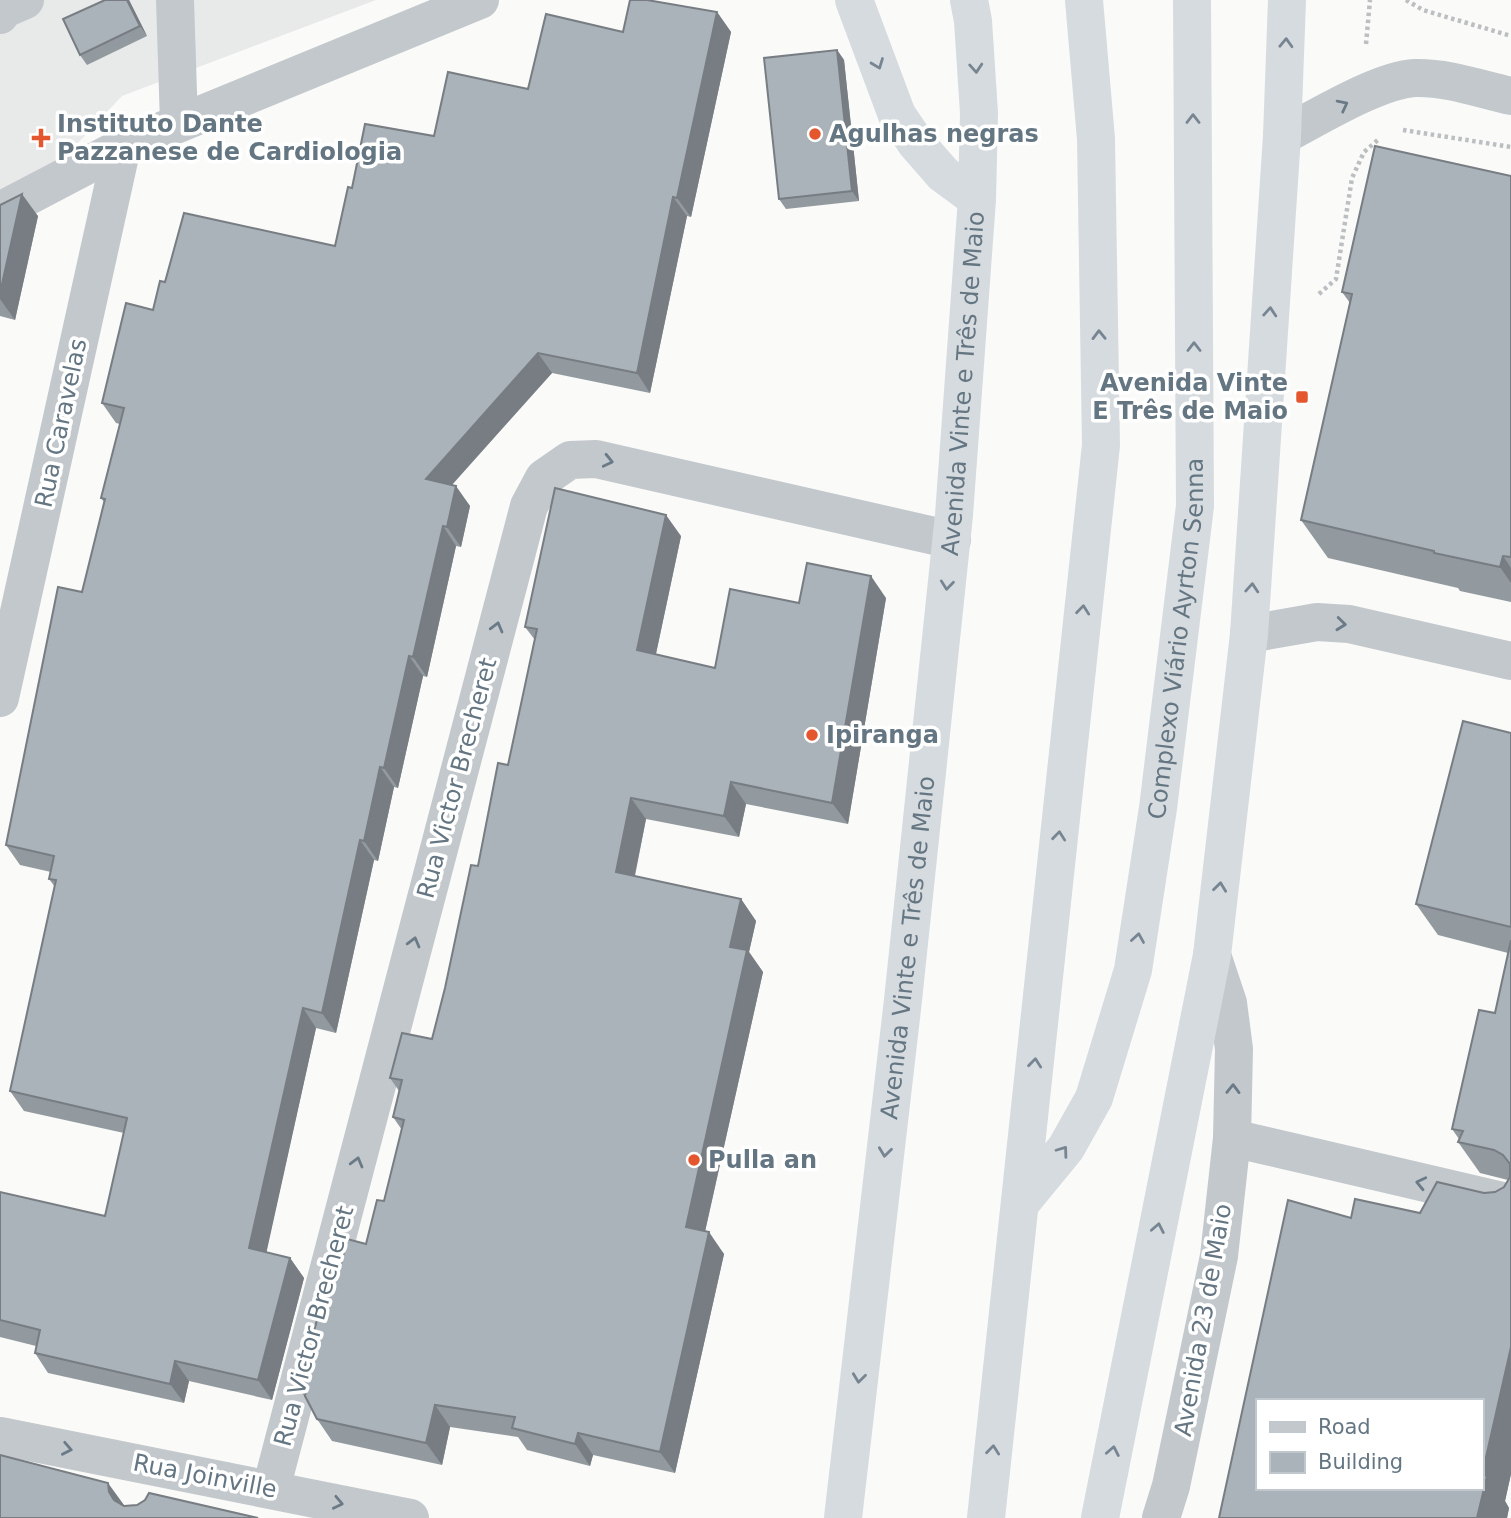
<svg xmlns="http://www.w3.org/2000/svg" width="1511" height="1518" viewBox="0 0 1511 1518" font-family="'DejaVu Sans',sans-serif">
<rect width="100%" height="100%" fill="#fafaf8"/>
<polygon fill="#e8e9e9" points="0,0 376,0 122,96 42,181 0,203"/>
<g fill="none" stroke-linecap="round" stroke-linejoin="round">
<g stroke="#bbbfc2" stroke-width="4.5" stroke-dasharray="3.5 3.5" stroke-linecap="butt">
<polyline points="1406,0 1423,10 1511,36"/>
<polyline points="1366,44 1370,0"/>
<polyline points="1403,130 1511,147"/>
<polyline points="1319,294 1336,279 1352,178 1364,152 1379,139"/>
</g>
<g stroke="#c3c8cc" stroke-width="38">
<polyline points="175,0 179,123"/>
<polyline points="0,15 2,10 25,0"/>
<path d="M1282,136C1317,118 1378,80 1415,78C1447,77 1480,89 1511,96"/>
<polyline points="0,211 122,147 480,0"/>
<polyline points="1249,634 1317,622 1349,624 1511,661"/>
<polyline points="0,698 122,147"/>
<polyline points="1232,1138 1511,1203"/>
<polyline points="0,1436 410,1518"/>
<polyline points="271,1489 529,506 544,478 570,460 596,459 952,540"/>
<polyline points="1161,1518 1171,1486 1219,1256 1232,1138 1234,1049 1228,1003 1212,955"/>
</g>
<g stroke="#d6dbdf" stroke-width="38">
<polyline points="854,0 897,115 916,143 943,174 977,199"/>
<path id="s1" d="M1020,1204L1066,1148L1094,1098L1133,970L1158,808L1195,506L1192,0"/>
<path id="s2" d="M843,1518L903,1000L954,515L977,199L979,113L973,21L969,0"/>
<polyline points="986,1518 1101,445 1096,139 1084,0"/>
<polyline points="1100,1518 1212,955 1249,634 1282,136 1287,0"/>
</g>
</g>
<g fill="#929a9f">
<polygon points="105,0 129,0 147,36 87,65 80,55"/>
<polygon points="717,12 731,32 691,217 687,216 650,393 552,373 452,485 470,506 461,547 456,546 427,677 423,676 398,788 394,787 378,861 374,860 336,1033 316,1028 266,1252 290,1258 304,1278 272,1400 189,1381 184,1403 48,1373 35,1353 36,1346 0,1337 0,1192 105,1216 124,1133 24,1111 10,1091 55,887 49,879 51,872 20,865 6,845 82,592 104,502 101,498 120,424 116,423 102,403 153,310 165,282 335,246 352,188 434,136 528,89 623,32"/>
<polygon points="837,50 844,60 859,201 786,209 779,199"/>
<polygon points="1511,176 1511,602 1460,591 1458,588 1328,558 1301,520 1350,303 1342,292"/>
<polygon points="0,205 38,216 15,320 0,316"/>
<polygon points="681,536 656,654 715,668 799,603 886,598 848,824 746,804 739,837 646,819 635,876 741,899 756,921 749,952 763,972 705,1232 724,1254 675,1473 593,1455 590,1466 527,1450 518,1437 450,1427 442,1465 332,1441 317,1419 307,1400 299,1389 340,1268 366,1244 384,1201 402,1130 393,1117 399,1091 390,1078 432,1039 478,866 508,765 535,640 525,627"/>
<polygon points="1511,733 1511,1474 1505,1501 1509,1508 1507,1518 1219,1518 1351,1218 1420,1213 1484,1193 1495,1192 1504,1187 1508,1180 1480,1173 1458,1142 1459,1139 1452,1129 1495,1013 1508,953 1438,935 1416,904"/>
</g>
<g fill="#777d82">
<polygon points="127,0 129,0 147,36 140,26"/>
<polygon points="717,12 731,32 691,217 677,198"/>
<polygon points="837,50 844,60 859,201 852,191"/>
<polygon points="22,194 38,216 15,320 0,299 0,293"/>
<polygon points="673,197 687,216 650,393 637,373"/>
<polygon points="538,353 552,373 439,499 426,479"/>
<polygon points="456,486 470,506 461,547 447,527"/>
<polygon points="666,515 681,536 652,672 637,650"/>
<polygon points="443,526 456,546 427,677 413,657"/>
<polygon points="1503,556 1511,568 1511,583 1500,567"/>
<polygon points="871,576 886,598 848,824 832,803"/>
<polygon points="409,656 423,676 398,788 384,768"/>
<polygon points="380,767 394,787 378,861 364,841"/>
<polygon points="731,782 746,804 739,837 724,816"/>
<polygon points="631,798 646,819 631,893 616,872"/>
<polygon points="360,840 374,860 336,1033 322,1013"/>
<polygon points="741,899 756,921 749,952 763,972 701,1249 686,1227 730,947"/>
<polygon points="303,1008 316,1028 263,1268 249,1248"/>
<polygon points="709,1232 724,1254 675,1473 660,1452"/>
<polygon points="290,1258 304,1278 272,1400 258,1380"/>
<polygon points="1511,1347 1511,1474 1505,1501 1509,1508 1507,1518 1477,1518 1482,1475"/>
<polygon points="175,1361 189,1381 184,1403 170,1384"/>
<polygon points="435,1405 450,1427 442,1465 426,1443"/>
<polygon points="578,1433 593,1455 590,1466 575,1444"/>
<polygon points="108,1483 132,1516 127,1518 109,1492"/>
</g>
<g fill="#aab3b9" stroke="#777d82" stroke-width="2" fill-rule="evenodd">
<polygon points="105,0 127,0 140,26 80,55 63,19"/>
<polygon points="630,0 647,0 717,12 677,198 673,197 637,373 538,353 426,479 456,486 447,527 443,526 413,657 409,656 384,768 380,767 364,841 360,840 322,1013 303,1008 249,1248 290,1258 258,1380 175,1361 170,1384 35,1353 40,1330 0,1320 0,1192 105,1216 127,1118 10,1091 56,880 49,879 54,856 6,845 58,587 82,592 105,499 101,498 124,408 102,403 126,303 153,310 160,281 165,282 184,213 335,246 348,187 352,188 365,124 434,136 448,72 528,89 546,14 623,32"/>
<polygon points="837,50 852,191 779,199 764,58"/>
<polygon points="1375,146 1511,176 1511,557 1503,556 1500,567 1434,553 1434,551 1301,520 1352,294 1342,292"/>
<polygon points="22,194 0,293 0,205"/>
<polygon points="555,488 666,515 637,650 715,668 730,589 799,603 807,563 871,576 832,803 731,782 724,816 631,798 616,872 741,899 730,947 747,950 686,1227 709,1232 660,1452 578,1433 575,1444 512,1428 515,1417 435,1405 426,1443 317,1419 305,1396 306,1390 299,1389 331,1266 340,1268 347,1239 366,1244 377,1200 384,1201 404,1120 393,1117 402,1080 390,1078 402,1033 432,1039 445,988 471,865 478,866 498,763 508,765 537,629 525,627"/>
<polygon points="1463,721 1511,733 1511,927 1416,904"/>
<path d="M1511,940V1347L1482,1475L1487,1476L1477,1518H1219L1288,1200L1351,1218L1355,1199L1420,1213L1437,1182L1484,1193L1495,1192L1504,1187L1510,1177V1164L1503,1155L1494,1150L1458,1142L1463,1131L1452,1129L1479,1010L1495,1013ZM1257,1401H1481V1488H1257Z"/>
<polygon points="0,1455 108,1483 109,1492 114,1500 124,1506 137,1505 145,1500 149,1493 258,1518 0,1518"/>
</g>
<defs><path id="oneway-chevron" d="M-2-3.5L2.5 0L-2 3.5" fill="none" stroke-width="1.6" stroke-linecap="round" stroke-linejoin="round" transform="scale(1.75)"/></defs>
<g stroke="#768591">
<use href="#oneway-chevron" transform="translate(1286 43) rotate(-88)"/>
<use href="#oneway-chevron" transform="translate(878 64) rotate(69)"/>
<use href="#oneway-chevron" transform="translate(976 68) rotate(86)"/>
<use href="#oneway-chevron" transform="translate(1193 119) rotate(-90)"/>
<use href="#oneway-chevron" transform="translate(1270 312) rotate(-86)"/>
<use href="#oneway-chevron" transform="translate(1099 335) rotate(-91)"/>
<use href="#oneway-chevron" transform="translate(1194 347) rotate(-90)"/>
<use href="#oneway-chevron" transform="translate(947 585) rotate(96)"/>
<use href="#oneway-chevron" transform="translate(1252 588) rotate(-86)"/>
<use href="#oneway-chevron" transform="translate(1083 610) rotate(-84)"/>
<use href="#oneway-chevron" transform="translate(1059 836) rotate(-84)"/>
<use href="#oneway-chevron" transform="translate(1220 887) rotate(-83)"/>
<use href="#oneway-chevron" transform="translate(1138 938) rotate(-81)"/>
<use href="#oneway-chevron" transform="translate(1035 1063) rotate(-84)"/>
<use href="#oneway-chevron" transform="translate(1063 1151) rotate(-54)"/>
<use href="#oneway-chevron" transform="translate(885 1152) rotate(97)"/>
<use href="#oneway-chevron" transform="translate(1158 1228) rotate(-79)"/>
<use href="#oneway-chevron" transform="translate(859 1378) rotate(97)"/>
<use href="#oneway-chevron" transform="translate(993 1450) rotate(-84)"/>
<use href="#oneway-chevron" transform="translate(1113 1451) rotate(-79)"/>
</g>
<g stroke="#6a7a87">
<use href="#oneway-chevron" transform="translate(1343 105) rotate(-27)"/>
<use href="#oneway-chevron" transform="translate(608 461) rotate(13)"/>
<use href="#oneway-chevron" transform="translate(1341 624) rotate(6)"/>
<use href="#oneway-chevron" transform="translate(497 627) rotate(-75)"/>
<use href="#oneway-chevron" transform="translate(414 942) rotate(-75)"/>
<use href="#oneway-chevron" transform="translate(1233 1089) rotate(-89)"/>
<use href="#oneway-chevron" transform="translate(357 1162) rotate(-75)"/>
<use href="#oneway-chevron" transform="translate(1421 1183) rotate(-167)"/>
<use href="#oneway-chevron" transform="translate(67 1449) rotate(11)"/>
<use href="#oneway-chevron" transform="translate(338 1503) rotate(12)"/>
</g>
<g fill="#e4572e" stroke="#fff" stroke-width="2.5">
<circle cx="815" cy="134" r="7"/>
<path d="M37.5 127.5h7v7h7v7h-7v7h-7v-7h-7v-7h7z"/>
<rect x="1295" y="390" width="14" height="14" rx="3.5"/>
<circle cx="812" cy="735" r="7"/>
<circle cx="694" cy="1160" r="7"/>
</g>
<g text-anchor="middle" stroke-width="7" stroke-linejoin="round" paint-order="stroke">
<g font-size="24" font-weight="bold" fill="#657683" stroke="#fff" text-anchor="start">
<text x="57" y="132">Instituto Dante<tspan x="57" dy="28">Pazzanese de Cardiologia</tspan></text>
<text x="829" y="142">Agulhas negras</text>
<text x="1288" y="391" text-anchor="end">Avenida Vinte<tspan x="1288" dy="28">E Três de Maio</tspan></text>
<text x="826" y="743">Ipiranga</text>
<text x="708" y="1168">Pulla an</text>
</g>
<g font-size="24" fill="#657683" stroke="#fff">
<text dy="8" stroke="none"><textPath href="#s2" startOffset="1141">Avenida Vinte e Três de Maio</textPath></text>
<text transform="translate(61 423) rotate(-78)" y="8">Rua Caravelas</text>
<text dy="8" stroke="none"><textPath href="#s1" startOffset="598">Complexo Viário Ayrton Senna</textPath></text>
<text transform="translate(457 778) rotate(-75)" y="8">Rua Victor Brecheret</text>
<text dy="8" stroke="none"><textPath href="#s2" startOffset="574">Avenida Vinte e Três de Maio</textPath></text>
<text transform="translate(1203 1320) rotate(-80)" y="8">Avenida 23 de Maio</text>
<text transform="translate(314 1326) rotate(-75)" y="8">Rua Victor Brecheret</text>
<text transform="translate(205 1476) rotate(11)" y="8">Rua Joinville</text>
</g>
</g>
<rect x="1256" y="1399" width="228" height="91" fill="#ffffff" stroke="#c1c8cd" stroke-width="2"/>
<rect x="1270" y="1422" width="35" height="10" fill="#c3c8cc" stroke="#c1c8cd" stroke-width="2"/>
<text x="1318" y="1434" font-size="21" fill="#657683">Road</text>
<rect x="1270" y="1452" width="35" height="21" fill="#aab3b9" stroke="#c1c8cd" stroke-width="2"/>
<text x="1318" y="1469" font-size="21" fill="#657683">Building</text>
</svg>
